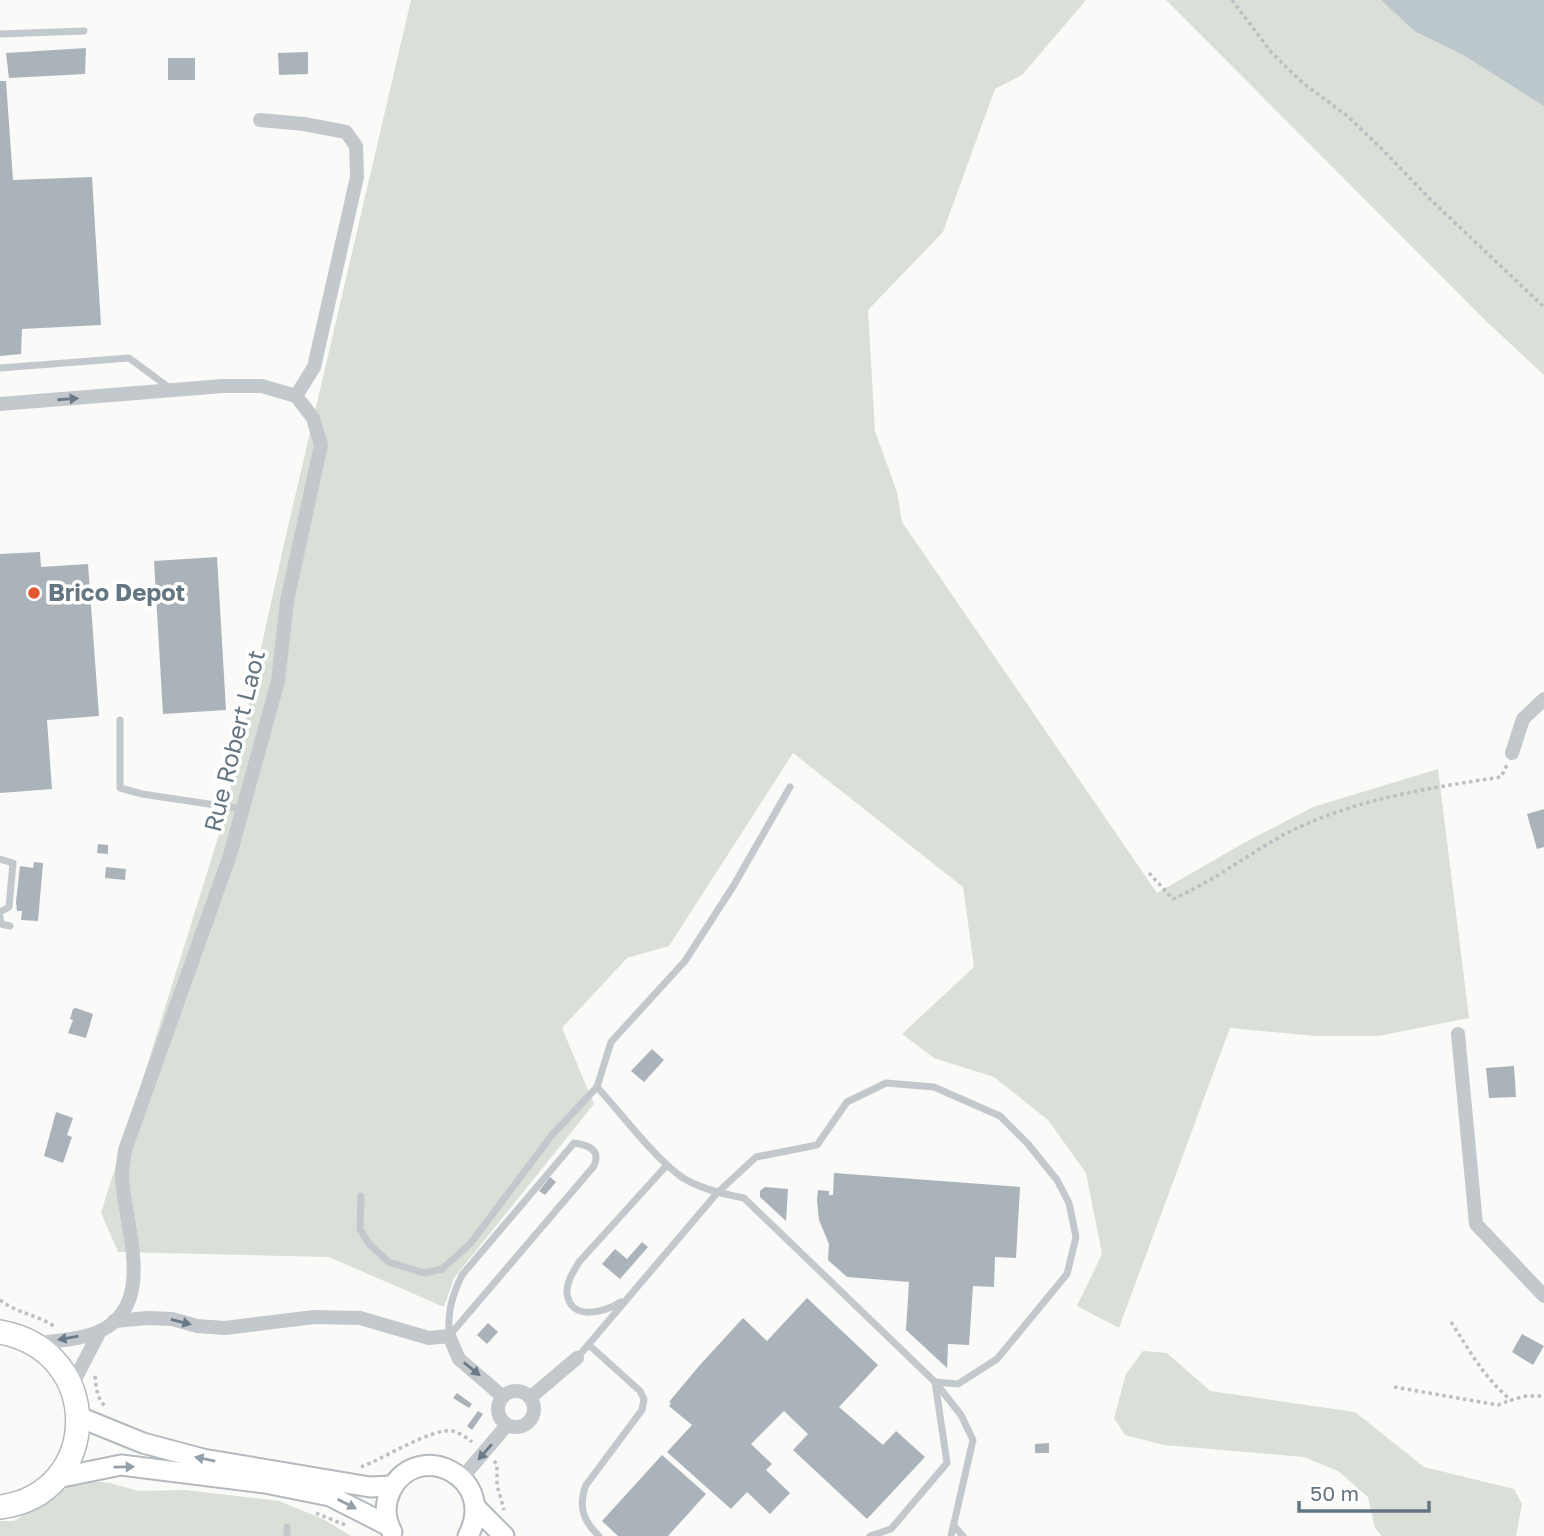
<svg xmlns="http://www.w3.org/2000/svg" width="1544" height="1536" viewBox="0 0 1544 1536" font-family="'Golos Text',sans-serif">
<rect width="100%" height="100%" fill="#fafaf8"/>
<g fill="#dadfd7">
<polygon points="411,0 1086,0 1022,75 995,89 943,232 868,310 875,431 897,492 902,522 1157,893 1242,844 1313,807 1438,769 1469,1018 1378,1036 1316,1036 1230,1028 1119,1328 1077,1306 1102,1254 1086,1173 1048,1120 994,1077 934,1058 902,1034 974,967 963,887 793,753 669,946 627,958 562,1028 594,1104 454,1278 444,1307 329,1257 118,1252 101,1213 222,825 284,544"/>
<polygon points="1166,0 1381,0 1414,31 1463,55 1544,106 1544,375 1486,321"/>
<polygon points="1143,1351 1167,1353 1210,1391 1355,1412 1424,1467 1514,1489 1522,1504 1516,1536 1382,1536 1375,1528 1368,1497 1338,1471 1304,1457 1164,1445 1125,1435 1114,1418 1126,1374"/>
<polygon points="79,1480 110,1483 139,1491 185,1490 279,1501 323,1519 351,1536 0,1536 0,1521 14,1521"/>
</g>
<polygon fill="#bbc7cb" points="1381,0 1544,0 1544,106 1463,55 1414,31"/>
<g fill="#aab3b9">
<polygon points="86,48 85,74 9,78 6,53"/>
<polygon points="308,52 308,74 279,75 278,53"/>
<rect x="168" y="58" width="27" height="22"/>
<polygon points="0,81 6,81 13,180 92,177 101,325 22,329 21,354 0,356"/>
<polygon points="40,552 41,567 88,564 99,716 47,720 52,789 0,793 0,554"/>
<polygon points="217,557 226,710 163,714 154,561"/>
<polygon points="1544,809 1544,847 1537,849 1527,814"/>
<polygon points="98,844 108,845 108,854 97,853"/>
<polygon points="34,862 43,863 38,921 21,920 22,911 17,911 16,902 20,866 33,868"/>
<polygon points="106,867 126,869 125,880 105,878"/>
<polygon points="76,1008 93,1014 86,1038 68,1033 73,1020 70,1019 73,1009"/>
<polygon points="652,1049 664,1060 644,1082 631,1071"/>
<polygon points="1514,1066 1516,1097 1489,1098 1486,1068"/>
<polygon points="56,1112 73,1118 67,1135 72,1137 63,1163 44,1156"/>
<polygon points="834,1173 1020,1187 1016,1258 995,1257 994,1287 973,1286 969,1345 948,1344 947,1368 906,1330 909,1282 847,1277 828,1260 829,1244 819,1220 817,1200 818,1190 829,1191 829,1195 833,1195"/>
<polygon points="550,1177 556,1182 545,1195 539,1191"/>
<polygon points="765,1187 788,1189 786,1221 760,1197 760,1191"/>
<polygon points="642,1242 648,1247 620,1279 602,1264 615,1249 627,1259"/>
<polygon points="807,1298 878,1365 839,1407 883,1445 896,1431 925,1457 867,1519 793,1450 808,1434 784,1411 751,1444 772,1464 766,1470 790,1493 770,1514 747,1492 731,1509 667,1452 692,1425 669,1406 671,1403 669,1402 699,1366 743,1318 767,1341"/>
<polygon points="488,1323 498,1332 487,1344 477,1335"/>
<polygon points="1522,1334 1544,1346 1533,1365 1512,1352"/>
<polygon points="457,1393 472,1404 469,1408 453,1398"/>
<polygon points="478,1411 483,1414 472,1430 467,1426"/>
<polygon points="1049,1443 1049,1453 1035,1453 1035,1444"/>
<polygon points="662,1455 706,1494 668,1536 618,1536 602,1521"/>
</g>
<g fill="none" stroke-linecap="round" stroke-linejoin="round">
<g stroke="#b3babf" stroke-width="23">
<g id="secondary">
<polyline points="79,1417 143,1443 203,1459 370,1487 393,1486"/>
<polyline points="57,1478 121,1465 265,1483 330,1496 389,1526"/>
<polyline points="476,1508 504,1536"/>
<path d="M392,1532C385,1519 384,1504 391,1490C418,1437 499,1478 468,1536"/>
</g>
</g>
<g stroke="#b5babe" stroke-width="26">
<path id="primary" d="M0,1332C105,1351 102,1494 0,1507"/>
</g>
<g stroke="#bbbfc2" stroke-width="3.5" stroke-dasharray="3.5 3.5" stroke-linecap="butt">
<polyline points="1232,0 1271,52 1284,65 1303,83 1346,115 1380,147 1432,201 1544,307"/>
<path d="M1149,873L1173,899C1214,881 1249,853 1289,832C1355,799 1429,788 1501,777L1507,765"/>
<path d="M0,1300C17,1313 37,1315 54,1326"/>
<path d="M1451,1322C1470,1351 1484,1378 1511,1400L1526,1396H1544"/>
<path d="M95,1376C96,1388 97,1399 106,1407"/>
<polyline points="1394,1387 1498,1405 1511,1400"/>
<polyline points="494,1461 497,1464 497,1485 504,1510"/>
<path d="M361,1467C383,1459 433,1427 453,1431C460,1433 467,1438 472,1442"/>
<polyline points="316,1513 345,1525"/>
</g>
<g stroke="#c3c8cc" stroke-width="7">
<polyline points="0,34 84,31"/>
<polyline points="0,368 129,358 171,389"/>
<polyline points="120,720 120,788 142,794 242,809"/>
<path d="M790,787L734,885L685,961L611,1042L597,1087C621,1113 655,1159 683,1178C701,1189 723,1194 744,1198L935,1382L947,1463L891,1529L870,1536"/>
<polyline points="0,859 13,863 9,907 0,912"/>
<polyline points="0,917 1,924 10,926"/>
<path d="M574,1143C589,1145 601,1150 594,1166L449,1336C448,1311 451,1298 462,1275Z"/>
<polyline points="361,1196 360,1229 369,1244 389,1262 424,1273 442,1269 470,1244 552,1135 597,1087"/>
<path d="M621,1302C605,1312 570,1322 567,1293C566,1282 574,1271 579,1262L667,1165"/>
<path d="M589,1345L640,1391L644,1399L642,1410L586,1485C578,1506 583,1521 599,1536"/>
<polyline points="577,1358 717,1193 756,1157 817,1145 847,1102 886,1083 934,1087 1000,1116 1028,1144 1057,1180 1069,1203 1076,1237 1067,1274 997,1359 958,1384 935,1382"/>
<polyline points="935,1382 961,1415 973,1440 951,1536"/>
<polyline points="954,1526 963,1536"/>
<polyline points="287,1536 287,1527"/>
</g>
<g stroke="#c3c8cc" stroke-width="14">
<polyline points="260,120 304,124 346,132 356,146 357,177 314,367 296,396"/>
<path d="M0,404L223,386H262L296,396L313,418L321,445L287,601L278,681L230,855L125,1150C124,1159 122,1168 122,1177C124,1225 158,1304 100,1331C81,1340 56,1340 36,1344"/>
<polyline points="1512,753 1523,719 1544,699"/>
<polyline points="1458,1034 1476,1224 1544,1296"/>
<polyline points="114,1321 148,1318 172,1319 197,1326 225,1328 314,1317 360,1318 429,1338 449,1336 459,1359 502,1396"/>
<polyline points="72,1385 100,1331"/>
<circle cx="516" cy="1409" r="18"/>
<polyline points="531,1397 577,1358"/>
<polyline points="462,1478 507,1425"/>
</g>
<use href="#secondary" stroke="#fff" stroke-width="19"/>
<use href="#primary" stroke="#fff" stroke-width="23"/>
</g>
<defs><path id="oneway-solid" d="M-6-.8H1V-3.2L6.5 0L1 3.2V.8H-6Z" transform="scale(1.75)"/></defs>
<g fill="#6a7a87">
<use href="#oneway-solid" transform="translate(68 399) rotate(-4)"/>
<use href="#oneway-solid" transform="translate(181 1322) rotate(14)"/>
<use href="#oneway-solid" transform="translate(68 1338) rotate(170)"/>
<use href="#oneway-solid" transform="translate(472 1369) rotate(39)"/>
<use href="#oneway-solid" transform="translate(485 1452) rotate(131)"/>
</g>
<g fill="#939fa8">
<use href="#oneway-solid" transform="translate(205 1459) rotate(-169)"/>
<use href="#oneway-solid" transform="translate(124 1467) rotate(-1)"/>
<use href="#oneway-solid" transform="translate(347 1504) rotate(27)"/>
</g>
<circle fill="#e4572e" stroke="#fff" stroke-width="2.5" cx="34" cy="593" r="7"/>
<g text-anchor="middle" stroke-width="7" stroke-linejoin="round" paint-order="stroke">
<g font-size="24" font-weight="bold" fill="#657683" stroke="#fff" text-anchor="start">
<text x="48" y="601">Brico Depot</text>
</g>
<g font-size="24" fill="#657683" stroke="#fff">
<text transform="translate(235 741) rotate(-76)" y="8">Rue Robert Laot</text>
</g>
</g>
<path d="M1299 1501v10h130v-10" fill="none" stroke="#657683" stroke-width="3.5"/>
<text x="1310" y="1501" font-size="21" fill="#657683" stroke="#ffffff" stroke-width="5" paint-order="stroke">50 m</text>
</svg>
